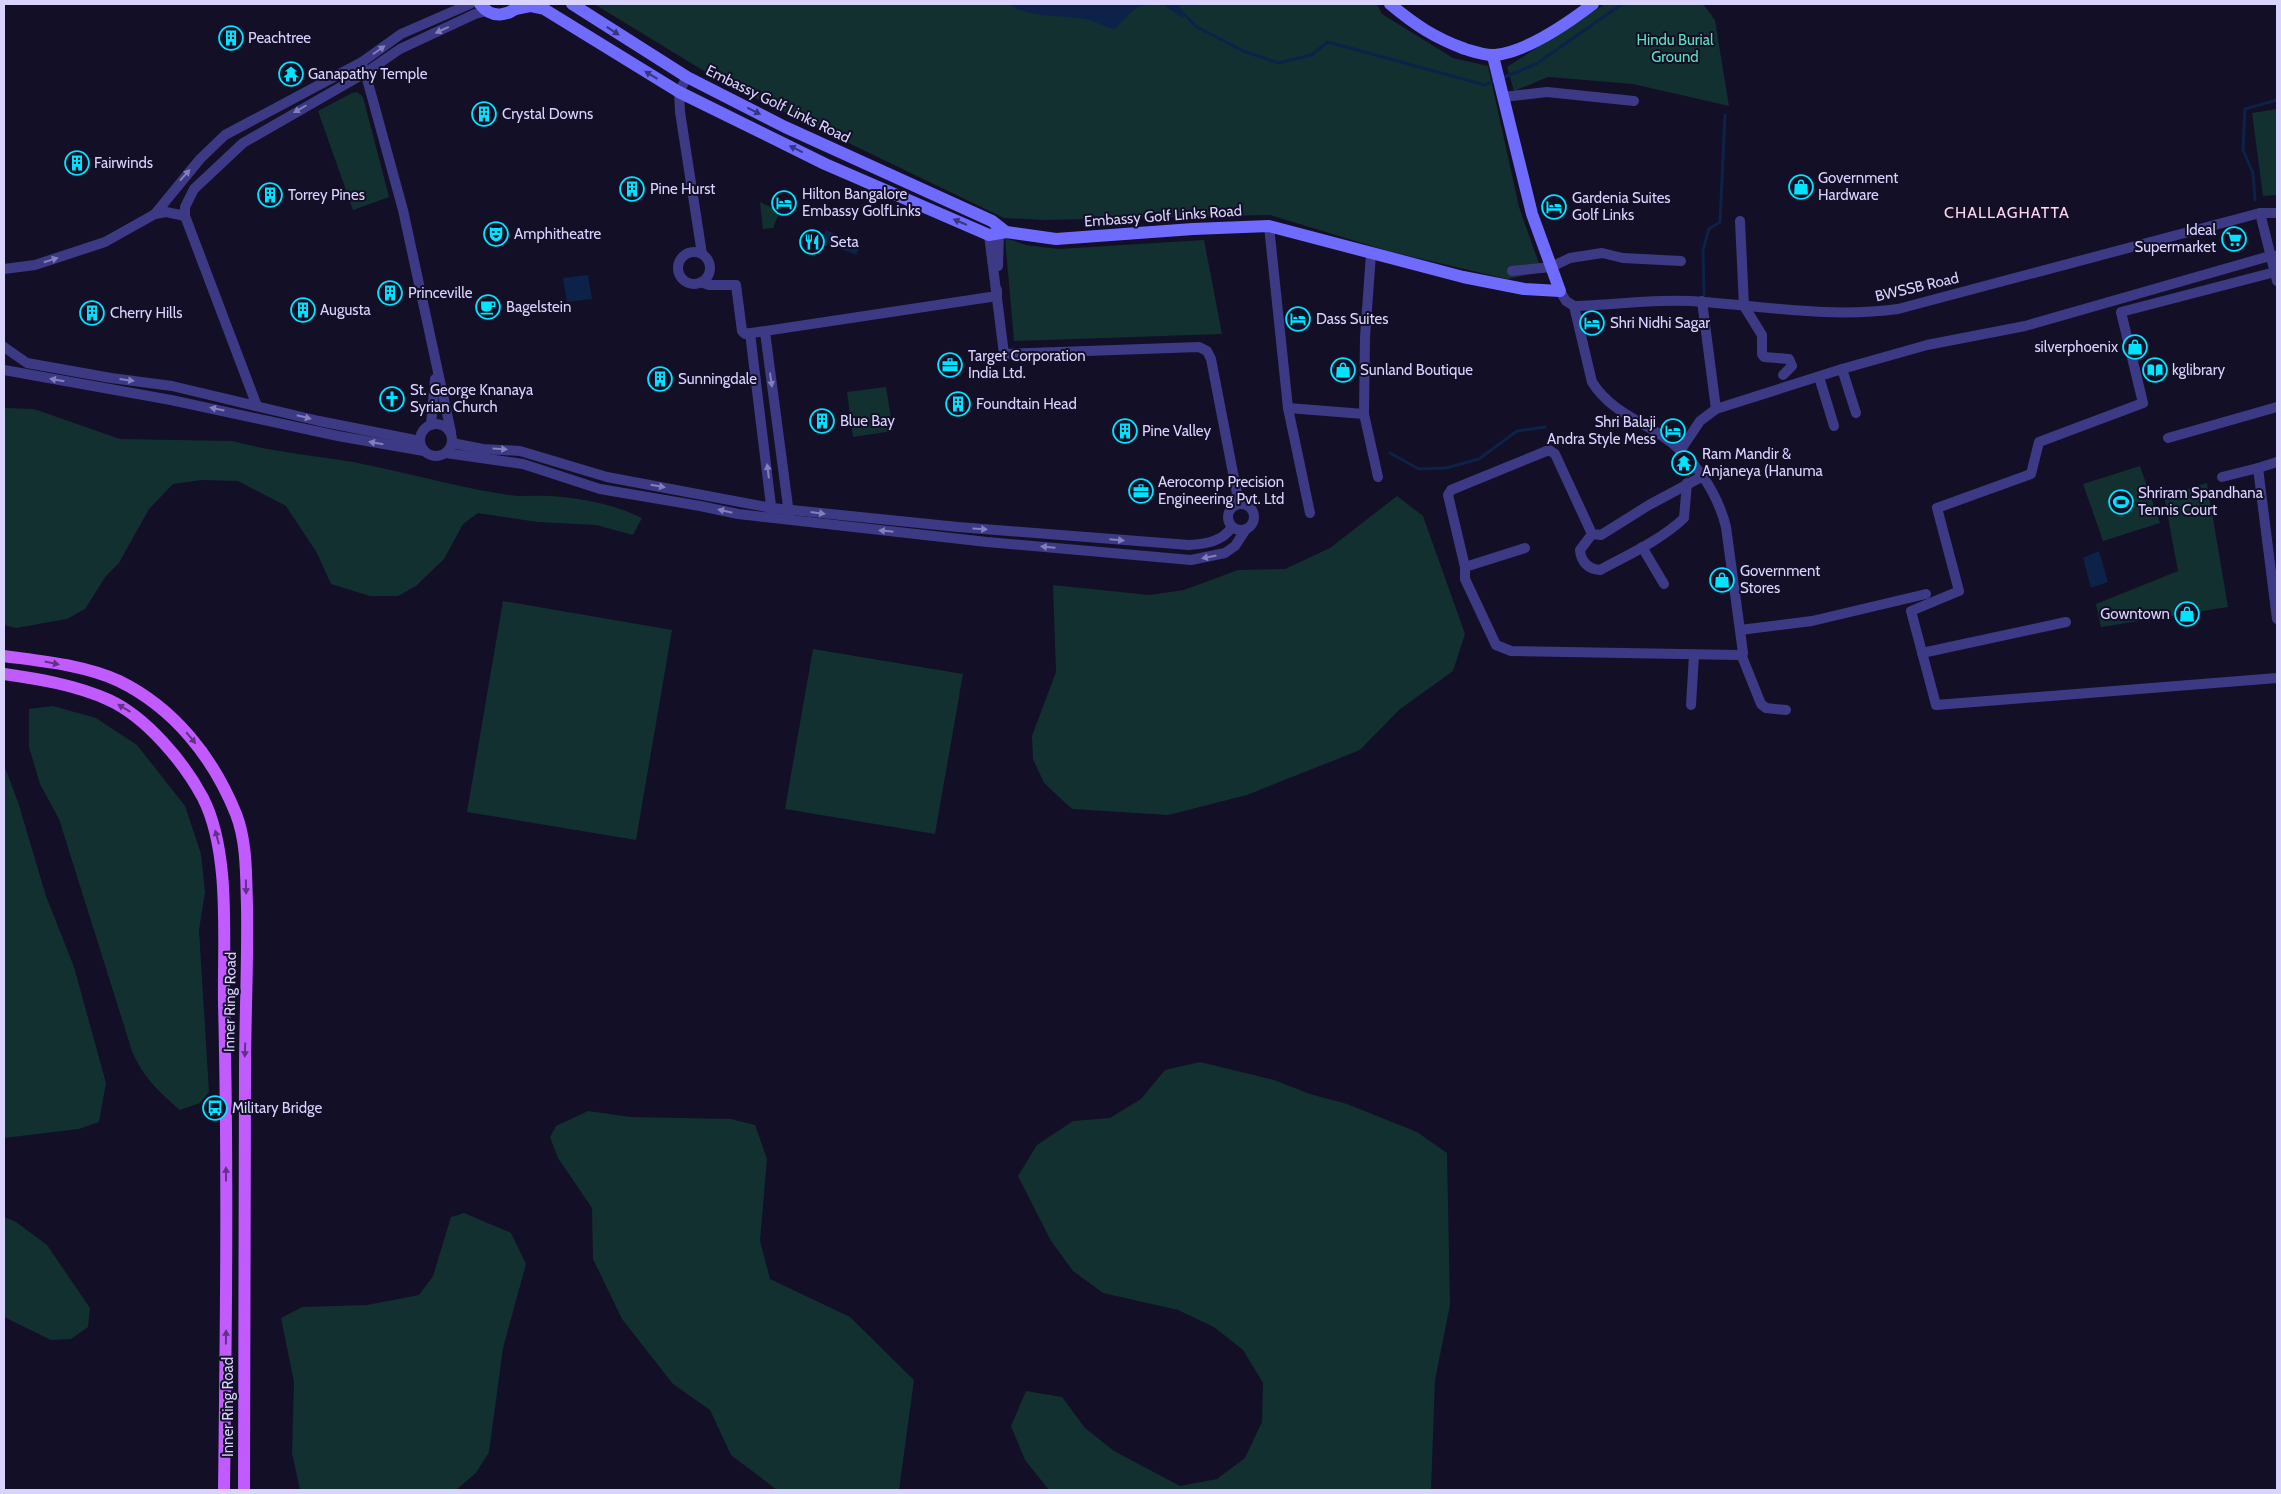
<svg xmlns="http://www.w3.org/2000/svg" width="2281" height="1494" viewBox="0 0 2281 1494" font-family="Cabin,sans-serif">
<rect width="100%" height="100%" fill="#130f26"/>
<g fill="#12302f">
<polygon points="594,4 1377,4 1382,14 1453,58 1488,66 1519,207 1542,272 1507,279 1388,251 1270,215 1044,220 1004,218 722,82"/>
<polygon points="1605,4 1703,4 1715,20 1729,106 1633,84 1548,77 1514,91 1507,67"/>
<polygon points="357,92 363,97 389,197 353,210 318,111 352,93"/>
<polygon points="2277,109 2277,195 2263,196 2252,113"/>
<polygon points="760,202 780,211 773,228 763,229"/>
<polygon points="1005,238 1026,245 1058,249 1204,240 1222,334 1014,341"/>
<polygon points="886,387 893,431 853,437 847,392"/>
<path d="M4,408L34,409L120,439L233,441C272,452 313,455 353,462C405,472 456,487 509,495C523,497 537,495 550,496C582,498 613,504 642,518L633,535L596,525L537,522L478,513L463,524L444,559L416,586L398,596H370L331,584L317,553L286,506L238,481L201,480L173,484L149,509L119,563L106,576L85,609L67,619L16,628L4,625Z"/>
<polygon points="2140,466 2160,523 2103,541 2083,484"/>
<polygon points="2207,483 2228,607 2101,627 2096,604 2178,571 2164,496"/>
<polygon points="1397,496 1423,516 1465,634 1453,671 1399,710 1360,750 1247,795 1168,815 1072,809 1044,783 1033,759 1032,736 1056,672 1053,585 1149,595 1184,590 1238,570 1285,569 1330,548"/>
<polygon points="503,601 672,630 636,840 467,812"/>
<polygon points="813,649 963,674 935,834 785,809"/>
<path d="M53,706L96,718L137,745L185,806L201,854L205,892L199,930L209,1092L200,1103L180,1110C159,1092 143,1077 132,1051L59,819L40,784L29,747V709Z"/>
<polygon points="4,765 18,802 46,896 74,967 106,1083 99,1122 79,1129 4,1138"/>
<polygon points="1200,1062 1274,1080 1310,1094 1347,1104 1417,1132 1447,1153 1450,1305 1435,1380 1431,1490 1049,1490 1025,1460 1011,1426 1026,1391 1062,1397 1085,1428 1114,1451 1180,1486 1217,1479 1245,1458 1262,1422 1263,1383 1243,1350 1214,1327 1178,1310 1103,1293 1073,1271 1051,1241 1018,1176 1037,1145 1073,1121 1110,1118 1141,1099 1165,1070"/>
<polygon points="588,1111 631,1117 731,1119 755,1125 767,1159 760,1241 770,1279 850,1317 914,1380 899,1490 777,1490 731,1455 710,1410 673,1384 622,1319 593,1259 592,1208 558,1158 550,1137 556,1126"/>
<polygon points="464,1213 511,1233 526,1264 503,1348 489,1452 476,1473 457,1489 450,1490 300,1490 292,1453 294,1382 281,1318 302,1307 367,1305 419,1295 433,1276 451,1217"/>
<polygon points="4,1217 16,1222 47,1245 90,1308 88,1327 71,1339 51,1340 4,1317"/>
</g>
<g fill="#0c2248">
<path d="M1009,4H1145L1132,11L1115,29C1104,27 1096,21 1085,19C1060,14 1031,19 1009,4Z"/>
<polygon points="1162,4 1179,4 1184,19"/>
<polygon points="826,230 861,245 856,255 822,241"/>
<polygon points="588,275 592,299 567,302 563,278"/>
<polygon points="2099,551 2108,582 2091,588 2083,558"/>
</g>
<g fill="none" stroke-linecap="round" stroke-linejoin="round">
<g stroke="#0c2248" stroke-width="3">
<polyline points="1180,10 1197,27 1243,51 1279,63 1311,55 1328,42 1485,85 1496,80"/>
<polyline points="1502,78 1536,64 1622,4"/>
<polyline points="2255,200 2253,173 2243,150 2245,109 2277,100"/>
<polyline points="1704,295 1703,250 1709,229 1720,222 1725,115"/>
<polyline points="1390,453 1419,469 1446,468 1479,459 1517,431 1545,427"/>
</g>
<g stroke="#3d3a85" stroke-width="10">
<polyline points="364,68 403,210 451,432"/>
<polyline points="687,77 679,92 680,112 702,254"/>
<polyline points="1503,97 1547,92 1634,101"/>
<polyline points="2260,213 2277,281"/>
<polyline points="155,214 200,159 225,135 362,62 401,34 470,4"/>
<polyline points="1740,221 1744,306 1762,335 1762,354 1764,357 1789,359 1792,366 1783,375"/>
<polyline points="1269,226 1288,408 1310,513"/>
<polyline points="989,235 1004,354 1199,347 1207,351 1211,359 1239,504"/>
<circle cx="694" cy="268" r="16"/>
<polyline points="1371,254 1365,337 1364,414 1378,477"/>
<polyline points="998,266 999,233"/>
<polyline points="4,269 35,265 105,242 155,214 166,212 185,216"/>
<polyline points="1512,271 1551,267 1570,258 1602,253 1623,258 1681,261"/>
<polyline points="2275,272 2121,312 2143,403 2039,442 2031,474 1937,508 1959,591 1911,611 1936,705 2277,678"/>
<polyline points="701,282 709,285 736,285 742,331 745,334 997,296 997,290"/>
<path d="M1560,291L1566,301L1574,306C1616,305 1661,298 1704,302C1770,307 1832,318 1898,309L2260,213H2277"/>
<polyline points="1702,301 1716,409"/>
<path d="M1574,306L1592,382C1609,409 1636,419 1661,435C1693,456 1717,491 1726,527L1743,653L1738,655L1511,651L1496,645L1465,579V567L1448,495L1451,490L1549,450L1555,454L1592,534L1601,535L1649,505L1703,476"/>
<polyline points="765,332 789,514"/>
<polyline points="750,333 772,514"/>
<polyline points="4,347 27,363 111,378 172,386 319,421 420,441"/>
<polyline points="1842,369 1856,413"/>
<polyline points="4,370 171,400 338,436 424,451"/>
<polyline points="1819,377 1834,426"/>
<polyline points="257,406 185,216 185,207 194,189 243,143 365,73 400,49 475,14 487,11"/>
<polyline points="1288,408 1364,414"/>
<circle cx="436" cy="440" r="16"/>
<polyline points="431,425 435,379"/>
<polyline points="2168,438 2277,407"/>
<path d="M452,443L483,449L520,451L607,477L772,508L958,527L1189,545C1205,544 1222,542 1232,527"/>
<polyline points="1680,451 1700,421 1716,409 1842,369 1927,345 2025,326 2270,256 2277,256"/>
<polyline points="446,453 523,464 600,489 700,506 738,514 987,542 1191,560 1225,553 1235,546 1246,529"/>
<polyline points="2277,462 2258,468 2277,619"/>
<polyline points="2222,477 2258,468"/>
<circle cx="1241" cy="517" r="13"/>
<path d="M1592,534L1580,550C1581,562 1588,569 1600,570C1628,555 1661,540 1684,518L1687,483"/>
<polyline points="1642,547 1664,584"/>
<polyline points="1465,567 1525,548"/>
<polyline points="1740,630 1812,621 1926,594"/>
<polyline points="1922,653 2066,622"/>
<polyline points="1741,654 1761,704 1766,708 1786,710"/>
<polyline points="1691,705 1694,655"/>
</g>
<g stroke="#6f6bff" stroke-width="12">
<path d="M480,4C491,19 509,17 520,4"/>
<polyline points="572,4 687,77 785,127 992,221 1006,232 1056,239 1193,229 1269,226 1463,277 1524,289 1560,291 1532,214 1493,56"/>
<path d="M1390,4C1415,25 1435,38 1465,49C1475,52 1485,56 1495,55C1527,52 1568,23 1593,4"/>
<polyline points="515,9 530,6 544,9 679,92 825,164 989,235 1006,232"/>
</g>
<g stroke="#c25bff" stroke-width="12">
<path d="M4,656C40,661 86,665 119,681C174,708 213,757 236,814C247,842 246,876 247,906C248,962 245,1017 245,1073C244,1212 244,1351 244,1490"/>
<path d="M4,674C39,679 76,685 109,700C146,717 184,762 203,798C231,853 223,941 224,1003C228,1165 226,1328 224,1490"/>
</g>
</g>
<defs><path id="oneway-solid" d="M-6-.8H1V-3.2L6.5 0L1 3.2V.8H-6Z" transform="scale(1.25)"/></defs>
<g fill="#837fbc">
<use href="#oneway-solid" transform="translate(442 30) rotate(155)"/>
<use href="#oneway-solid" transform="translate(379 50) rotate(-35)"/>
<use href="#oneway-solid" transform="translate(300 109) rotate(150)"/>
<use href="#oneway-solid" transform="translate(185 175) rotate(-48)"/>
<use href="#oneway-solid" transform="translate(51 260) rotate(-18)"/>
<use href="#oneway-solid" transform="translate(57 380) rotate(-170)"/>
<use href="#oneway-solid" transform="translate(127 380) rotate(7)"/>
<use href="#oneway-solid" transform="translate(771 380) rotate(82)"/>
<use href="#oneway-solid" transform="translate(217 409) rotate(-168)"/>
<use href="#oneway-solid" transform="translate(304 417) rotate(14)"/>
<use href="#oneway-solid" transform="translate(376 443) rotate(-170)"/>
<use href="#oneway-solid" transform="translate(500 449) rotate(3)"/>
<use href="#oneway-solid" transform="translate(768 471) rotate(-97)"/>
<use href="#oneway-solid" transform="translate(658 486) rotate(10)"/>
<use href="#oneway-solid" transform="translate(725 511) rotate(-167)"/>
<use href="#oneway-solid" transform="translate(818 513) rotate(7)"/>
<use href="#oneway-solid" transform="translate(980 529) rotate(3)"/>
<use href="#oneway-solid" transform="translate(886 531) rotate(-174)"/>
<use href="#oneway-solid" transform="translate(1117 540) rotate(5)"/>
<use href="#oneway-solid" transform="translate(1048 547) rotate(-175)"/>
<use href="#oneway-solid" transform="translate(1209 557) rotate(169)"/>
</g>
<g fill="#38347d">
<use href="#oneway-solid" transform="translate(613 31) rotate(33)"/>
<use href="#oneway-solid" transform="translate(651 75) rotate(-149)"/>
<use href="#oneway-solid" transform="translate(754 111) rotate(27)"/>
<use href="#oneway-solid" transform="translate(796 149) rotate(-154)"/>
<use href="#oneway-solid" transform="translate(960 222) rotate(-157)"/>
</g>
<g fill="#623188">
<use href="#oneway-solid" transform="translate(52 663) rotate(12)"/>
<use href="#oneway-solid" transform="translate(124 708) rotate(-149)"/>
<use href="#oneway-solid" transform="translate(191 738) rotate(50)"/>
<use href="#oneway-solid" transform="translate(217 837) rotate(-105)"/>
<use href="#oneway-solid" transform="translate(246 887) rotate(89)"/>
<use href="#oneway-solid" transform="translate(245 1050) rotate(92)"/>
<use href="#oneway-solid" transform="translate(226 1174) rotate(-90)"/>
<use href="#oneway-solid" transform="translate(226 1337) rotate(-89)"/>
</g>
<defs>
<g id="building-ring" transform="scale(1.25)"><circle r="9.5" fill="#130f26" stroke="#00e5ff" stroke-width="1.5"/><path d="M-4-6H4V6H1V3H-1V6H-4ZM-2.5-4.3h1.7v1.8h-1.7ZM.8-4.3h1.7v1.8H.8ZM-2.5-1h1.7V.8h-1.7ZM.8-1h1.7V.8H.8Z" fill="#00e5ff"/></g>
<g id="temple-ring" transform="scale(1.25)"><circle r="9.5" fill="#130f26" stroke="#00e5ff" stroke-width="1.5"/><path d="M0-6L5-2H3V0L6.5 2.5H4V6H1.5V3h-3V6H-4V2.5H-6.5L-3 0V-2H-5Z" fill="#00e5ff"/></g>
<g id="shop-ring" transform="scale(1.25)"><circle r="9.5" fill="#130f26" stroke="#00e5ff" stroke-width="1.5"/><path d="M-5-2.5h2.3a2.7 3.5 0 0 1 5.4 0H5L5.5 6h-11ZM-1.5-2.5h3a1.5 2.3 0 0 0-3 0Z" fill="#00e5ff"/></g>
<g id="hotel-ring" transform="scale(1.25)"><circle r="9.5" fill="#130f26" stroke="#00e5ff" stroke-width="1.5"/><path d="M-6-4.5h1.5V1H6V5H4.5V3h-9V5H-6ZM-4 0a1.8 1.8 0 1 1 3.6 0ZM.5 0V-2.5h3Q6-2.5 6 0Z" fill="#00e5ff"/></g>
<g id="theatre-ring" transform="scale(1.25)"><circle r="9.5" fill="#130f26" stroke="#00e5ff" stroke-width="1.5"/><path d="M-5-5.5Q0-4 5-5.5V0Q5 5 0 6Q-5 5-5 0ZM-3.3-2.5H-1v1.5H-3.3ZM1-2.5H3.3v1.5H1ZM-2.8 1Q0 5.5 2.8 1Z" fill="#00e5ff"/></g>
<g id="supermarket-ring" transform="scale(1.25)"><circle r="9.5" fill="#130f26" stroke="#00e5ff" stroke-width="1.5"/><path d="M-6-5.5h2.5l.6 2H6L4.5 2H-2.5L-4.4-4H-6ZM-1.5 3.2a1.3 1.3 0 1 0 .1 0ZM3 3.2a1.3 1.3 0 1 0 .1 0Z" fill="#00e5ff"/></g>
<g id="restaurant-ring" transform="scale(1.25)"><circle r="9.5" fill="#130f26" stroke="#00e5ff" stroke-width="1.5"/><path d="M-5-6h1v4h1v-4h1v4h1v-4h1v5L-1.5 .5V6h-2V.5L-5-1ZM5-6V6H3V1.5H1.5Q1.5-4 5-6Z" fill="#00e5ff"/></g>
<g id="cafe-ring" transform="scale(1.25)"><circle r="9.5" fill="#130f26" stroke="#00e5ff" stroke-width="1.5"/><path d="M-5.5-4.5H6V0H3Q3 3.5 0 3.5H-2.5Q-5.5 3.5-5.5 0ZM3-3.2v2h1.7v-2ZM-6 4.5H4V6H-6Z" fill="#00e5ff"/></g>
<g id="office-ring" transform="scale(1.25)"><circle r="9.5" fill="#130f26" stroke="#00e5ff" stroke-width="1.5"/><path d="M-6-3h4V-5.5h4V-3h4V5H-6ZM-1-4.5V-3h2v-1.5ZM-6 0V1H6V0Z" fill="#00e5ff"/></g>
<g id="library-ring" transform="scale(1.25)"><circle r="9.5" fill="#130f26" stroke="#00e5ff" stroke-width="1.5"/><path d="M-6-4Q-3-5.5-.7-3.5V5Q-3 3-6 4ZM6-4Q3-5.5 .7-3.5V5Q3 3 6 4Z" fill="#00e5ff"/></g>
<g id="church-ring" transform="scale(1.25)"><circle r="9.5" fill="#130f26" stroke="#00e5ff" stroke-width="1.5"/><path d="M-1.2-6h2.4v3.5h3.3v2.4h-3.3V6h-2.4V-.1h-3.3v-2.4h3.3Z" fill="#00e5ff"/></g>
<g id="stadium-ring" transform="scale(1.25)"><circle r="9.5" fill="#130f26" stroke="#00e5ff" stroke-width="1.5"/><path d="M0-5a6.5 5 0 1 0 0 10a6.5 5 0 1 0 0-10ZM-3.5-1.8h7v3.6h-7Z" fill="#00e5ff"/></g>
<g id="bus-ring" transform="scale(1.25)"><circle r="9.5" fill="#130f26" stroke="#00e5ff" stroke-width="1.5"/><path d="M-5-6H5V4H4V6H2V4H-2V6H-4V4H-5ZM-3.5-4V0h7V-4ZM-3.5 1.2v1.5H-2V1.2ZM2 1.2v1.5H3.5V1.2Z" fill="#00e5ff"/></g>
</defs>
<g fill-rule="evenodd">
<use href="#building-ring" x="231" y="38"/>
<use href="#temple-ring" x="291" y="74"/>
<use href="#building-ring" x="484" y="114"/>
<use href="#building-ring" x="77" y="163"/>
<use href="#shop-ring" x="1801" y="187"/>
<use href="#building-ring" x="632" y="189"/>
<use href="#building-ring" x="270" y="195"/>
<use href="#hotel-ring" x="784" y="203"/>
<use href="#hotel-ring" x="1554" y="207"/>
<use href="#theatre-ring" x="496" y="234"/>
<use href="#supermarket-ring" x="2234" y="239"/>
<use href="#restaurant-ring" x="812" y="242"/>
<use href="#building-ring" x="390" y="293"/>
<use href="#cafe-ring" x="488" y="307"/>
<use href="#building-ring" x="303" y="310"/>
<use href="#building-ring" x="92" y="313"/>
<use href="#hotel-ring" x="1298" y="319"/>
<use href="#hotel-ring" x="1592" y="323"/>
<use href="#shop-ring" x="2135" y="347"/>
<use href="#office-ring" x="950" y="365"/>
<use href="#shop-ring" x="1343" y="370"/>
<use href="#library-ring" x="2155" y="370"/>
<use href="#building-ring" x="660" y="379"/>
<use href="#church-ring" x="392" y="399"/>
<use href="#building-ring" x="958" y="404"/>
<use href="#building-ring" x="822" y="421"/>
<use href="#building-ring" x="1125" y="431"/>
<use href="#hotel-ring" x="1673" y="431"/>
<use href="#temple-ring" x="1684" y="463"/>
<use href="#office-ring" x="1141" y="491"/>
<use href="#stadium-ring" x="2121" y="502"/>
<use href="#shop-ring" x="1722" y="580"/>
<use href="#shop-ring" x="2187" y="614"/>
<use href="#bus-ring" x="215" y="1108"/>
</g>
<g text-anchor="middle" stroke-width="4" stroke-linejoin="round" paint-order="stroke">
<g font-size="15" fill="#d9d4ff" stroke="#130f26" text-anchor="start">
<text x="248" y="43">Peachtree</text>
<text x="308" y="79">Ganapathy Temple</text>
<text x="502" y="119">Crystal Downs</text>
<text x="94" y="168">Fairwinds</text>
<text x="1818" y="183">Government<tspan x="1818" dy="17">Hardware</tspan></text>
<text x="650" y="194">Pine Hurst</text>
<text x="802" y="199">Hilton Bangalore<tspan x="802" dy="17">Embassy GolfLinks</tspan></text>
<text x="288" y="200">Torrey Pines</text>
<text x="1572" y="203">Gardenia Suites<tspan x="1572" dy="17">Golf Links</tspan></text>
<text x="2216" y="235" text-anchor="end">Ideal<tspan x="2216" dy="17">Supermarket</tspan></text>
<text x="514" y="239">Amphitheatre</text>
<text x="830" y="247">Seta</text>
<text x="408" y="298">Princeville</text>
<text x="506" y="312">Bagelstein</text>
<text x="320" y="315">Augusta</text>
<text x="110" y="318">Cherry Hills</text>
<text x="1316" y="324">Dass Suites</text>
<text x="1610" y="328">Shri Nidhi Sagar</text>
<text x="2118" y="352" text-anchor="end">silverphoenix</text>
<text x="968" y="361">Target Corporation<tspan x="968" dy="17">India Ltd.</tspan></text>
<text x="1360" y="375">Sunland Boutique</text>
<text x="2172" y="375">kglibrary</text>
<text x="678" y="384">Sunningdale</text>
<text x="410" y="395">St. George Knanaya<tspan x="410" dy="17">Syrian Church</tspan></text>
<text x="976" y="409">Foundtain Head</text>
<text x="840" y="426">Blue Bay</text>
<text x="1656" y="427" text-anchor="end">Shri Balaji<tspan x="1656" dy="17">Andra Style Mess</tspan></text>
<text x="1142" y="436">Pine Valley</text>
<text x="1702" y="459">Ram Mandir &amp;<tspan x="1702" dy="17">Anjaneya (Hanuma</tspan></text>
<text x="1158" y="487">Aerocomp Precision<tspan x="1158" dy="17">Engineering Pvt. Ltd</tspan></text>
<text x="2138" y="498">Shriram Spandhana<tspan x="2138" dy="17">Tennis Court</tspan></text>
<text x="1740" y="576">Government<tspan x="1740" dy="17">Stores</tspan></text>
<text x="2170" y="619" text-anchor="end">Gowntown</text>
<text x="232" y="1113">Military Bridge</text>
</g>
<g font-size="15" fill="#5fe0c0" stroke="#130f26">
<text x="1675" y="45">Hindu Burial<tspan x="1675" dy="17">Ground</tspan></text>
</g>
<g font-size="15" fill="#d9d4ff" stroke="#130f26">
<text transform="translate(778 104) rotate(26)" y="5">Embassy Golf Links Road</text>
<text transform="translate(1163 216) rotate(-4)" y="5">Embassy Golf Links Road</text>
<text transform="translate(1917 287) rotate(-13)" y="5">BWSSB Road</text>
<text transform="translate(230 1002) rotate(-89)" y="5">Inner Ring Road</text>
<text transform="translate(228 1407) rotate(-90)" y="5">Inner Ring Road</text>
</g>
<g font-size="16" letter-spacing="1" fill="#ffd6f0" stroke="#130f26">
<text x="2007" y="218">CHALLAGHATTA</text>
</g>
</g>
<rect width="2281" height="1494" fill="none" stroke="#d9d4ff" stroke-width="10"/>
</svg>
